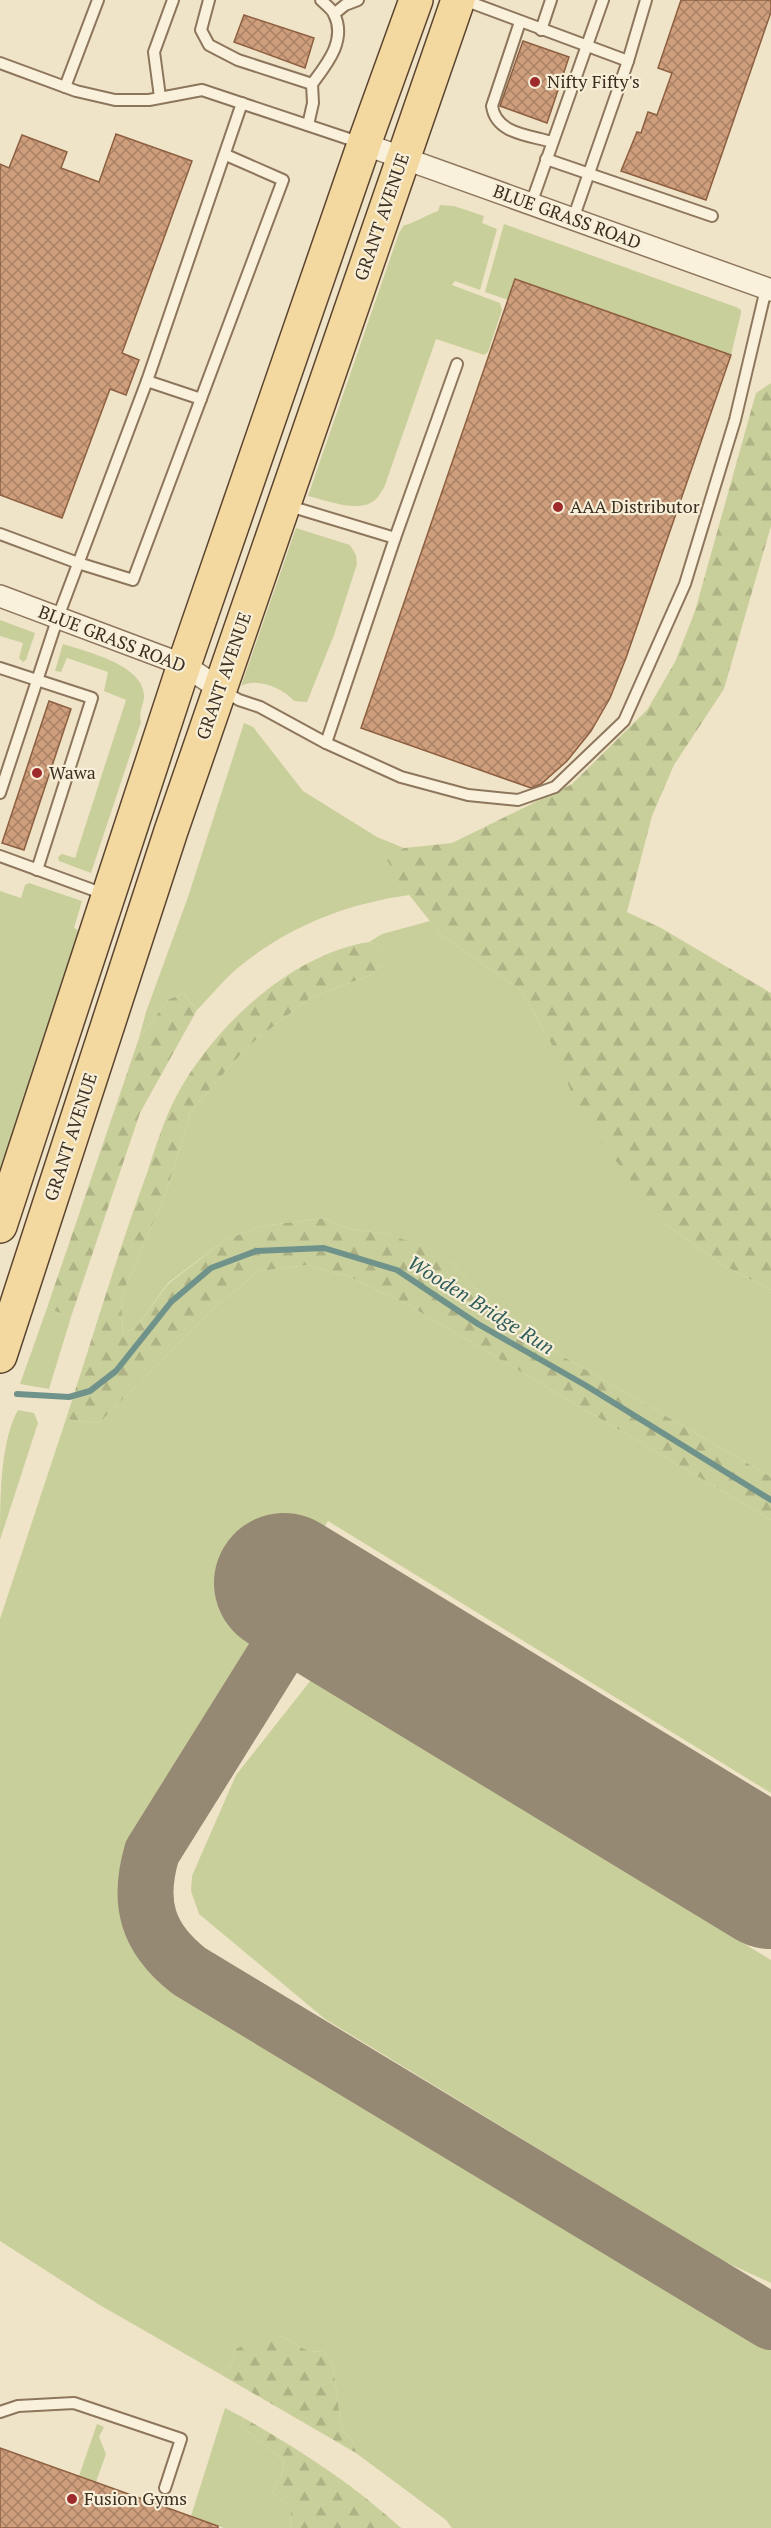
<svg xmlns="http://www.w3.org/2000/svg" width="771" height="2528" viewBox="0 0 771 2528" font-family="'PT Serif',serif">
<defs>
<pattern id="forest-firs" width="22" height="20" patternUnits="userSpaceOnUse" patternTransform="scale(1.5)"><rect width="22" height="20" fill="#c9cf9b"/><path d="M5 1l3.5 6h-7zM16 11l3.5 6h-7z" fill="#aeb285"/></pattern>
<pattern id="building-cross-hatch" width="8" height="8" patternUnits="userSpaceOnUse" patternTransform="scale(1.5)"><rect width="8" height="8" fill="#cf9f7d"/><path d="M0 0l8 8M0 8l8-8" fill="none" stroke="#a98266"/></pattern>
</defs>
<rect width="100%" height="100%" fill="#f0e4c8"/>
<g fill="#c9cf9b">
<path d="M440,205L454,206L484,216L482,223L497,229L480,290L455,281L452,285L500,303L502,310L488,352L484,355L436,339L384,488C381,491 379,497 375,500C359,514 326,500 308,496L399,233L404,225C411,225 428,214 438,211Z"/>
<polygon points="504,224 736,307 741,310 741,313 731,355 516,279 508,300 485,292"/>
<path d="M296,528L350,545L356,555L357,564L334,635L307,702L294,701C283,688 257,677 241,686Z"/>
<polygon points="0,620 35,633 26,660 23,662 19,658 23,643 0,636"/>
<path d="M63,644C87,652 141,664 144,694C145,703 138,711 141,722L91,873L59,861L58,857L62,854L75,858L126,700L104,691L108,672L67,658L61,672L55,671Z"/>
<path d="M244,723L253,727L303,791L377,837L404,848L388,860L409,895C346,904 289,926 239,967C224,979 211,996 197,1010L184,994L169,999L139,1038L146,1012L188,897Z"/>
<polygon points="29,883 82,901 74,928 80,931 0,1175 0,891 21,898 25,885"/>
<polygon points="430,921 441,935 522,991 553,1047 665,1224 723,1265 771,1290 771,1477 533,1339 476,1289 449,1261 388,1234 348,1229 325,1218 262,1226 225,1240 168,1283 138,1325 123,1335 121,1297 166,1193 191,1111 247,1047 311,997 371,975 383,964 379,946 369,942 382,934"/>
<path d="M308,1265L350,1277L410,1306L771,1520V1793L328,1521L142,1822C138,1833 131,1844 128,1856C118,1894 130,1938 156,1968C163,1976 173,1982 181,1988L771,2348V2528H452L446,2520L356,2453L353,2441L343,2432L341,2425L333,2366L325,2352L308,2351L281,2336L236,2349L231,2366L220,2374L98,2304L0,2241V1619L66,1419L99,1423L216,1306L259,1271Z"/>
<polygon points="47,1308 71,1317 49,1389 20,1384"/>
<path d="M18,1410L34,1413L38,1423L0,1540C0,1499 0,1442 18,1410Z"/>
<polygon points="311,1680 771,1960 771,2283 721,2260 325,2019 199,1914 191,1891 192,1876 236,1775"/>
<polygon points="225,2408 244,2418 242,2426 284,2461 281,2477 272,2492 291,2509 290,2528 224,2528 191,2516"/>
<polygon points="97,2424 104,2427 99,2437 106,2454 96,2482 79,2476"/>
</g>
<g fill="url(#forest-firs)">
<polygon points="771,383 771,526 724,689 674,765 652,816 627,912 661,928 771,993 771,1290 723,1265 665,1224 581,1116 553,1047 522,991 441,935 402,886 387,860 404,848 452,843 572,784 647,710 675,662 695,611 756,393"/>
<path d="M369,942L379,946L384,963L371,975L311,997L247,1047L191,1111L166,1193L121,1297L123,1335L138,1325L168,1284L225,1240L262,1226L325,1218L348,1229L388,1234L425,1247L449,1261L476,1289L533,1339L771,1477V1520L410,1306L350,1277L308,1265L259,1271L216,1306L99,1423L66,1419C93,1337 117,1254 147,1173C154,1152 161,1129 170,1109C204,1035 287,955 369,942Z"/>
<polygon points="184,994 197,1010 140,1113 71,1317 47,1308 139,1038 169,999"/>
<polygon points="281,2336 308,2351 325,2352 333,2366 341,2425 343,2432 353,2441 356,2453 220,2374 231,2366 236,2349 258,2338"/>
<path d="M244,2418C300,2450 353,2484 401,2528H290L291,2509L272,2492L281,2477L284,2461L242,2426Z"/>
</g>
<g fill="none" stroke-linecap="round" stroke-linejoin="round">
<polyline stroke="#6f938a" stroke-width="6" points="17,1394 69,1397 90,1391 116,1371 171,1302 211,1268 256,1251 324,1248 397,1270 478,1324 585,1385 771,1500"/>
<path stroke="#968974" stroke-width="56" d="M310,1599L152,1852C137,1903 147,1938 189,1971L771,2322"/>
<polyline stroke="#968974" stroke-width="140" points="284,1583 771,1879"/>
</g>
<g fill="url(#building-cross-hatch)" stroke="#8d5f41" stroke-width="1.5">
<polygon points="681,0 771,0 771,12 706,200 621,171 637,132 641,133 648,112 657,115 672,73 658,68"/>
<polygon points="244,15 314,38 305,68 234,42"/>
<polygon points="523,41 569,57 547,123 500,106"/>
<polygon points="116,134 192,161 122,353 139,360 126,395 110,389 62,518 0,495 0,164 9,168 22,135 67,152 61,168 99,182"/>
<polygon points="515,279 731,355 626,658 610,698 591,731 567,761 541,784 531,788 361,728"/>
<polygon points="49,701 71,709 24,850 2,843"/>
<polygon points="0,2448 218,2526 218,2528 0,2528"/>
</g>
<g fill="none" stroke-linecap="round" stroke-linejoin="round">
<g stroke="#8d765c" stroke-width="14">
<g id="lane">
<polyline points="209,0 201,30 209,45 238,60 312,84"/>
<polyline points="464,0 628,61"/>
<polyline points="334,14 345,5 358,0"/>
<path d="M520,22L492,106C496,134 529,135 552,142"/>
<polyline points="541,30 551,0"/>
<polyline points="0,63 76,91 115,100 149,100 202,90 361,143"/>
<polyline points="65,87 98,0"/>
<polyline points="160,97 154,52 173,0"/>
<path d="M308,125L313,103L312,84C327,64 347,40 334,14C332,9 325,4 321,0"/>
<polyline points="546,159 712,216"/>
<polyline points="531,204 603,0"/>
<polyline points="573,219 628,61 646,0"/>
<polyline points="147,381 201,399"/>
<polyline points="286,505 395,538"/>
<polyline points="0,534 78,563 133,580 283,180 226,155"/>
<polyline points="0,668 92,698 37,870"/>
<polyline points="222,690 239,700 260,707 326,743 401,777 468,795 518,800 555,787 624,721 685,584 735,420 766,289"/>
<polyline points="326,743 395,538 457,364"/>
<polyline points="0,793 58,617 147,381 242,103"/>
<polyline points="0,856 104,894"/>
<polyline points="0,2412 18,2406 74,2403 181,2439 165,2488"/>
</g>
</g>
<g stroke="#8d765c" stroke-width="24">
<g id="street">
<polyline points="364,144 771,290"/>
<polyline points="0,596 184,665 220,689"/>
</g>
</g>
<g stroke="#5b4430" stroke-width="36">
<g id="primary">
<polyline points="0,1226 184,665 364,144 416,0"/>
<polyline points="0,1356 171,831 458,0"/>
</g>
</g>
<use href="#lane" stroke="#faf1dc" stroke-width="10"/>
<use href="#street" stroke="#faf1dc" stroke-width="21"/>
<use href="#primary" stroke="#f3d9a0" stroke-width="33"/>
</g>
<g fill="#9e2a2b" stroke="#f7eed8" stroke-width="2">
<circle cx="535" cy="82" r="6"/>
<circle cx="558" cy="507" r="6"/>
<circle cx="37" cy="773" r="6"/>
<circle cx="72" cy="2499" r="6"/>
</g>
<g text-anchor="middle" stroke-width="4.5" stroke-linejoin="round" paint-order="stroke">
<g font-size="18" fill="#3d2e20" stroke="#f7eed8" text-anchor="start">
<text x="547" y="88">Nifty Fifty's</text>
<text x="570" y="513">AAA Distributor</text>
<text x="49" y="779">Wawa</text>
<text x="84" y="2505">Fusion Gyms</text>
</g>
<g font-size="18" fill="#3d2e20" stroke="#f7eed8">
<text transform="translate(382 217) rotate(-71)" y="6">GRANT AVENUE</text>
<text transform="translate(567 217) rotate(20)" y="6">BLUE GRASS ROAD</text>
<text transform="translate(112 639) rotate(21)" y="6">BLUE GRASS ROAD</text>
<text transform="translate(224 676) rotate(-71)" y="6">GRANT AVENUE</text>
<text transform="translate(71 1137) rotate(-72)" y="6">GRANT AVENUE</text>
</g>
<g font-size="20" font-style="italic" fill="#2f5d5a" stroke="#f7eed8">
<text transform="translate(481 1305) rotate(32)" y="7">Wooden Bridge Run</text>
</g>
</g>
</svg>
